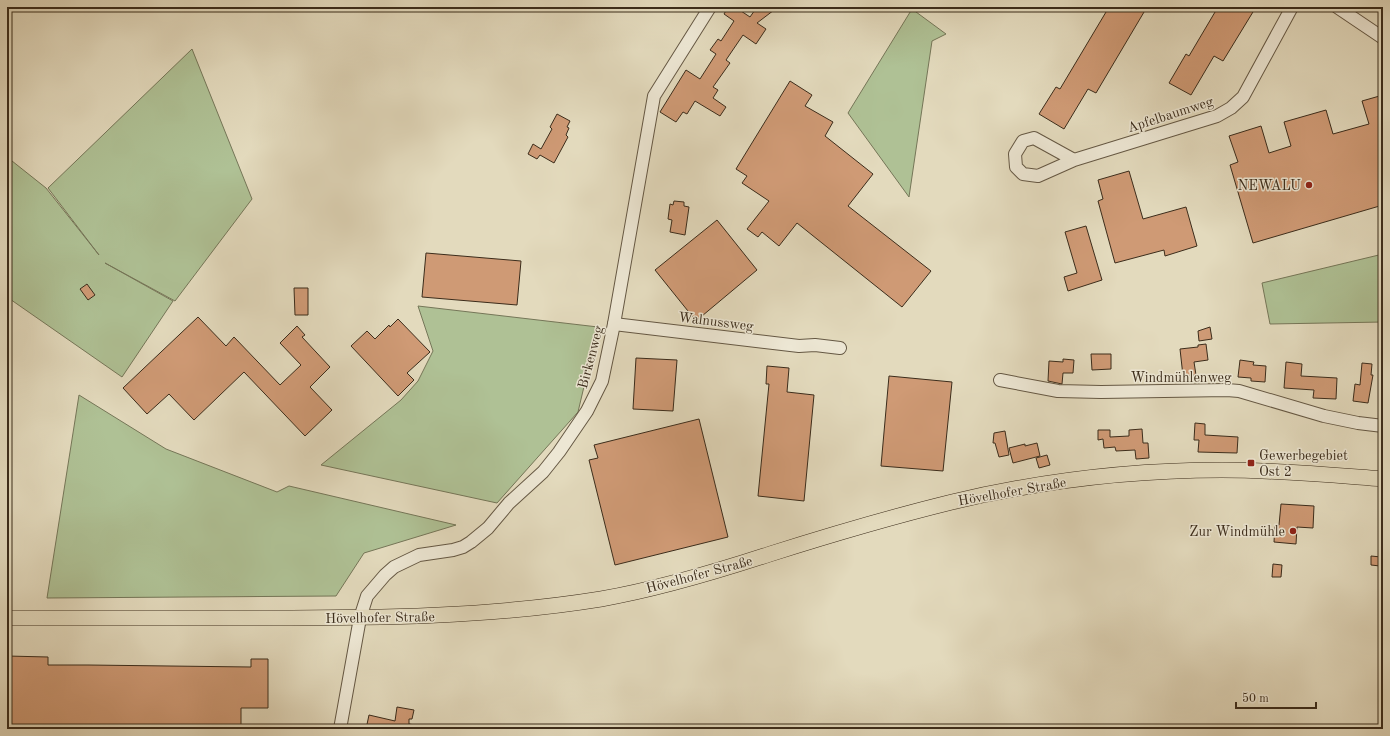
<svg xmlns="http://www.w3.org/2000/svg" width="1390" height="736" viewBox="0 0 1390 736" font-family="'Old Standard TT',serif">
<rect width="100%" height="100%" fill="#e3dabd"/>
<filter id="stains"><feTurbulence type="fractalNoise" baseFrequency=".005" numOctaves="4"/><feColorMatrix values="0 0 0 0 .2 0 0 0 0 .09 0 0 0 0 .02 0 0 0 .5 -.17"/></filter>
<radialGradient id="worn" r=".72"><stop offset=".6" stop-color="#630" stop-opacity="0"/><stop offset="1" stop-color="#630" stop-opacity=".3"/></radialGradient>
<g fill="#afc195" stroke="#757658">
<polygon points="912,9 946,34 932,41 909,197 848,113"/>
<polygon points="192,49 252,199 175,301 105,263 173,301 122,377 7,297 7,157 46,188 99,255 48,188"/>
<polygon points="1383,254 1383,322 1270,324 1262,283"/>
<polygon points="418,306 598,327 578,412 497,503 321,465 401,400 418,381 433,351"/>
<polygon points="79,395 166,449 277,492 289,486 456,525 364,553 336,596 47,598"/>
</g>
<g fill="#cf9a75" stroke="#3b2c1b">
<polygon points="728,7 735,7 750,17 757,7 778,7 757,23 766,29 756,44 743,35 726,60 730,63 713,87 718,90 713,98 726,107 720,116 695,101 687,114 683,112 676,122 660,112 686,70 700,79 716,54 710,50 718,39 721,41 734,21 724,14"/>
<polygon points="1109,7 1147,7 1096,93 1088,89 1064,129 1039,114 1056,87 1060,89"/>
<polygon points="1218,7 1256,7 1223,61 1214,56 1191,95 1169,83 1186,54 1189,56"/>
<polygon points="790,81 812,95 805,106 833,122 825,136 873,174 848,206 931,271 902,307 797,223 779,246 762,232 758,237 747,229 769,201 742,183 747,176 736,169"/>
<polygon points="1383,95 1383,205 1253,243 1230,165 1238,162 1229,136 1261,126 1269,153 1291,146 1284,122 1326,110 1333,134 1369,124 1362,101"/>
<polygon points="557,114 570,121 567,127 569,128 566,135 568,137 554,163 540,155 537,159 528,154 533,144 541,149 552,129 550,127"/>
<polygon points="1129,171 1143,219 1186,207 1197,246 1165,256 1164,250 1115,263 1098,201 1103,199 1098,180"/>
<polygon points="674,201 684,202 684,206 689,207 685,235 670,232 672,220 668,219 670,204 673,205"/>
<polygon points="717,220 757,270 696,321 655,270"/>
<polygon points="1086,226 1102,280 1068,291 1064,277 1077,273 1065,232"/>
<polygon points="426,253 521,261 517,305 422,297"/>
<polygon points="87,284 95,295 88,300 80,289"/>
<polygon points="294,288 308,288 308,315 295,315"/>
<polygon points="198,317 226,346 234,337 280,385 301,365 280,343 297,326 305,335 302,337 330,367 310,387 332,410 305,436 244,372 194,420 169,394 147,414 123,388"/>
<polygon points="398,319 430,352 407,373 414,380 398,396 351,346 367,331 375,339 389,325 390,327"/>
<polygon points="1210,327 1212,339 1199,341 1198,331"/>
<polygon points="1206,344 1208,360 1194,362 1196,375 1183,376 1180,349 1198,347 1198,345"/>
<polygon points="1091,354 1111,354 1111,369 1092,370"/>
<polygon points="636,358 677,360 673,411 633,409"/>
<polygon points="1063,359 1074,360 1073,373 1063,373 1062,384 1048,381 1049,361 1063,362"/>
<polygon points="1240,360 1254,362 1253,365 1266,366 1265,382 1251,381 1251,378 1238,377"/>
<polygon points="1286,362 1302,364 1301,376 1337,378 1336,399 1313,398 1314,390 1284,388"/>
<polygon points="1362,363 1372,364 1371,375 1373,375 1368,403 1353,401 1355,384 1360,385"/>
<polygon points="767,366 789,368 787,392 814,395 804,501 758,496 769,384 766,384"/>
<polygon points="889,376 952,382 943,471 881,466"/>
<polygon points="699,419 728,537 615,565 589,460 598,458 594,445"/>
<polygon points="1195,423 1205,424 1205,435 1238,437 1237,453 1198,452 1199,440 1194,440"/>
<polygon points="1142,429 1143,443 1148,443 1149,458 1136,459 1135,450 1116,451 1115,447 1104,448 1103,439 1098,440 1098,430 1110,430 1110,437 1129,436 1129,430"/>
<polygon points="1005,431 1009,455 999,457 995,443 993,443 994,433"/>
<polygon points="1037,443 1040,456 1013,463 1009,448 1025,444 1025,446"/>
<polygon points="1047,455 1050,465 1039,468 1036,458"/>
<polygon points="1281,504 1314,506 1313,528 1297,527 1296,544 1274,542 1275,525 1279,525"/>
<polygon points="1371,556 1381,557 1380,566 1371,565"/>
<polygon points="1273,564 1282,565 1281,577 1272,577"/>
<polygon points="7,656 48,657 48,665 88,665 251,667 251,659 268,659 268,708 241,708 241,729 7,729"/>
<polygon points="397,707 414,710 412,719 409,719 409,724 415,725 415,729 366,729 369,715 395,721"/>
</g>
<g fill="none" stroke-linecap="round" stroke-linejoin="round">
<g stroke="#655844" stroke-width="14">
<g id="minor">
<polyline points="1337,7 1383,38"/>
<polyline points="1074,160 1034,138 1023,141 1015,154 1016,167 1023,174 1038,176 1074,160 1217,116 1231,108 1243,97 1292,7"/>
<polyline points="614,324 799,346 815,345 840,348"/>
<polyline points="1000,380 1058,391 1101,392 1227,390 1239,391 1324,416 1358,423 1383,426"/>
<polyline points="340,729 360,618 367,596 385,575 394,567 419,555 453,550 463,547 471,542 488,528 509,503 543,472 559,452 587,411 602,381 614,324 654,96 710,7"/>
</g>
</g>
<g stroke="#3b2c1b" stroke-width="16">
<path id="major" d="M7,618C93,618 180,618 266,618C378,618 490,617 601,599C659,589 715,572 770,554C830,535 891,517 952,502C1040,481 1131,470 1222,470C1276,470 1330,475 1383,479"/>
</g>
<use href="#minor" stroke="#ede7d4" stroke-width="12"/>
<use href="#major" stroke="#e3dabd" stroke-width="15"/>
</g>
<g fill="#8f2418" stroke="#ede7d4" stroke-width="1.5">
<circle cx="1309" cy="185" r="4"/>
<rect x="1247" y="459" width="8" height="8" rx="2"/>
<circle cx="1293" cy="531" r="4"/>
</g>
<g text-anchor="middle" stroke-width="3" stroke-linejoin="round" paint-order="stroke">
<g font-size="14" fill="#3b2c1b" stroke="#ede7d4">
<text transform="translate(1170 114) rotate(-18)" y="5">Apfelbaumweg</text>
<text transform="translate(716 321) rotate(7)" y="5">Walnussweg</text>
<text transform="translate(590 357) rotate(-75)" y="5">Birkenweg</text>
<text x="1181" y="382">Windmühlenweg</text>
<text transform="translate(1012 491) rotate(-10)" y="5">Hövelhofer Straße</text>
<text transform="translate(699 574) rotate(-15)" y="5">Hövelhofer Straße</text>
<text transform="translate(380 617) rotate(-1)" y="5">Hövelhofer Straße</text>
</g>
<g font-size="14" fill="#3b2c1b" stroke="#ede7d4" text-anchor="end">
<text x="1301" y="190">NEWALU</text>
<text x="1259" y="460" text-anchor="start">Gewerbegebiet<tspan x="1259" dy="16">Ost 2</tspan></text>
<text x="1285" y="536">Zur Windmühle</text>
</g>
</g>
<rect width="1390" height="736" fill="none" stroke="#e3dabd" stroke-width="24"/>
<rect x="8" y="8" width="1374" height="720" fill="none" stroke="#3b2c1b" stroke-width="2"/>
<rect x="12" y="12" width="1366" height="712" fill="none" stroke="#3b2c1b"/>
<path d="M1236 702v6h80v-6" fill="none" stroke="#3b2c1b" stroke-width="2"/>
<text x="1242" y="702" font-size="12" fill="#3b2c1b" stroke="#ede7d4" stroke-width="3" paint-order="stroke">50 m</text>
<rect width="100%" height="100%" filter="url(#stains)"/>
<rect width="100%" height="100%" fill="url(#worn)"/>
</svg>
